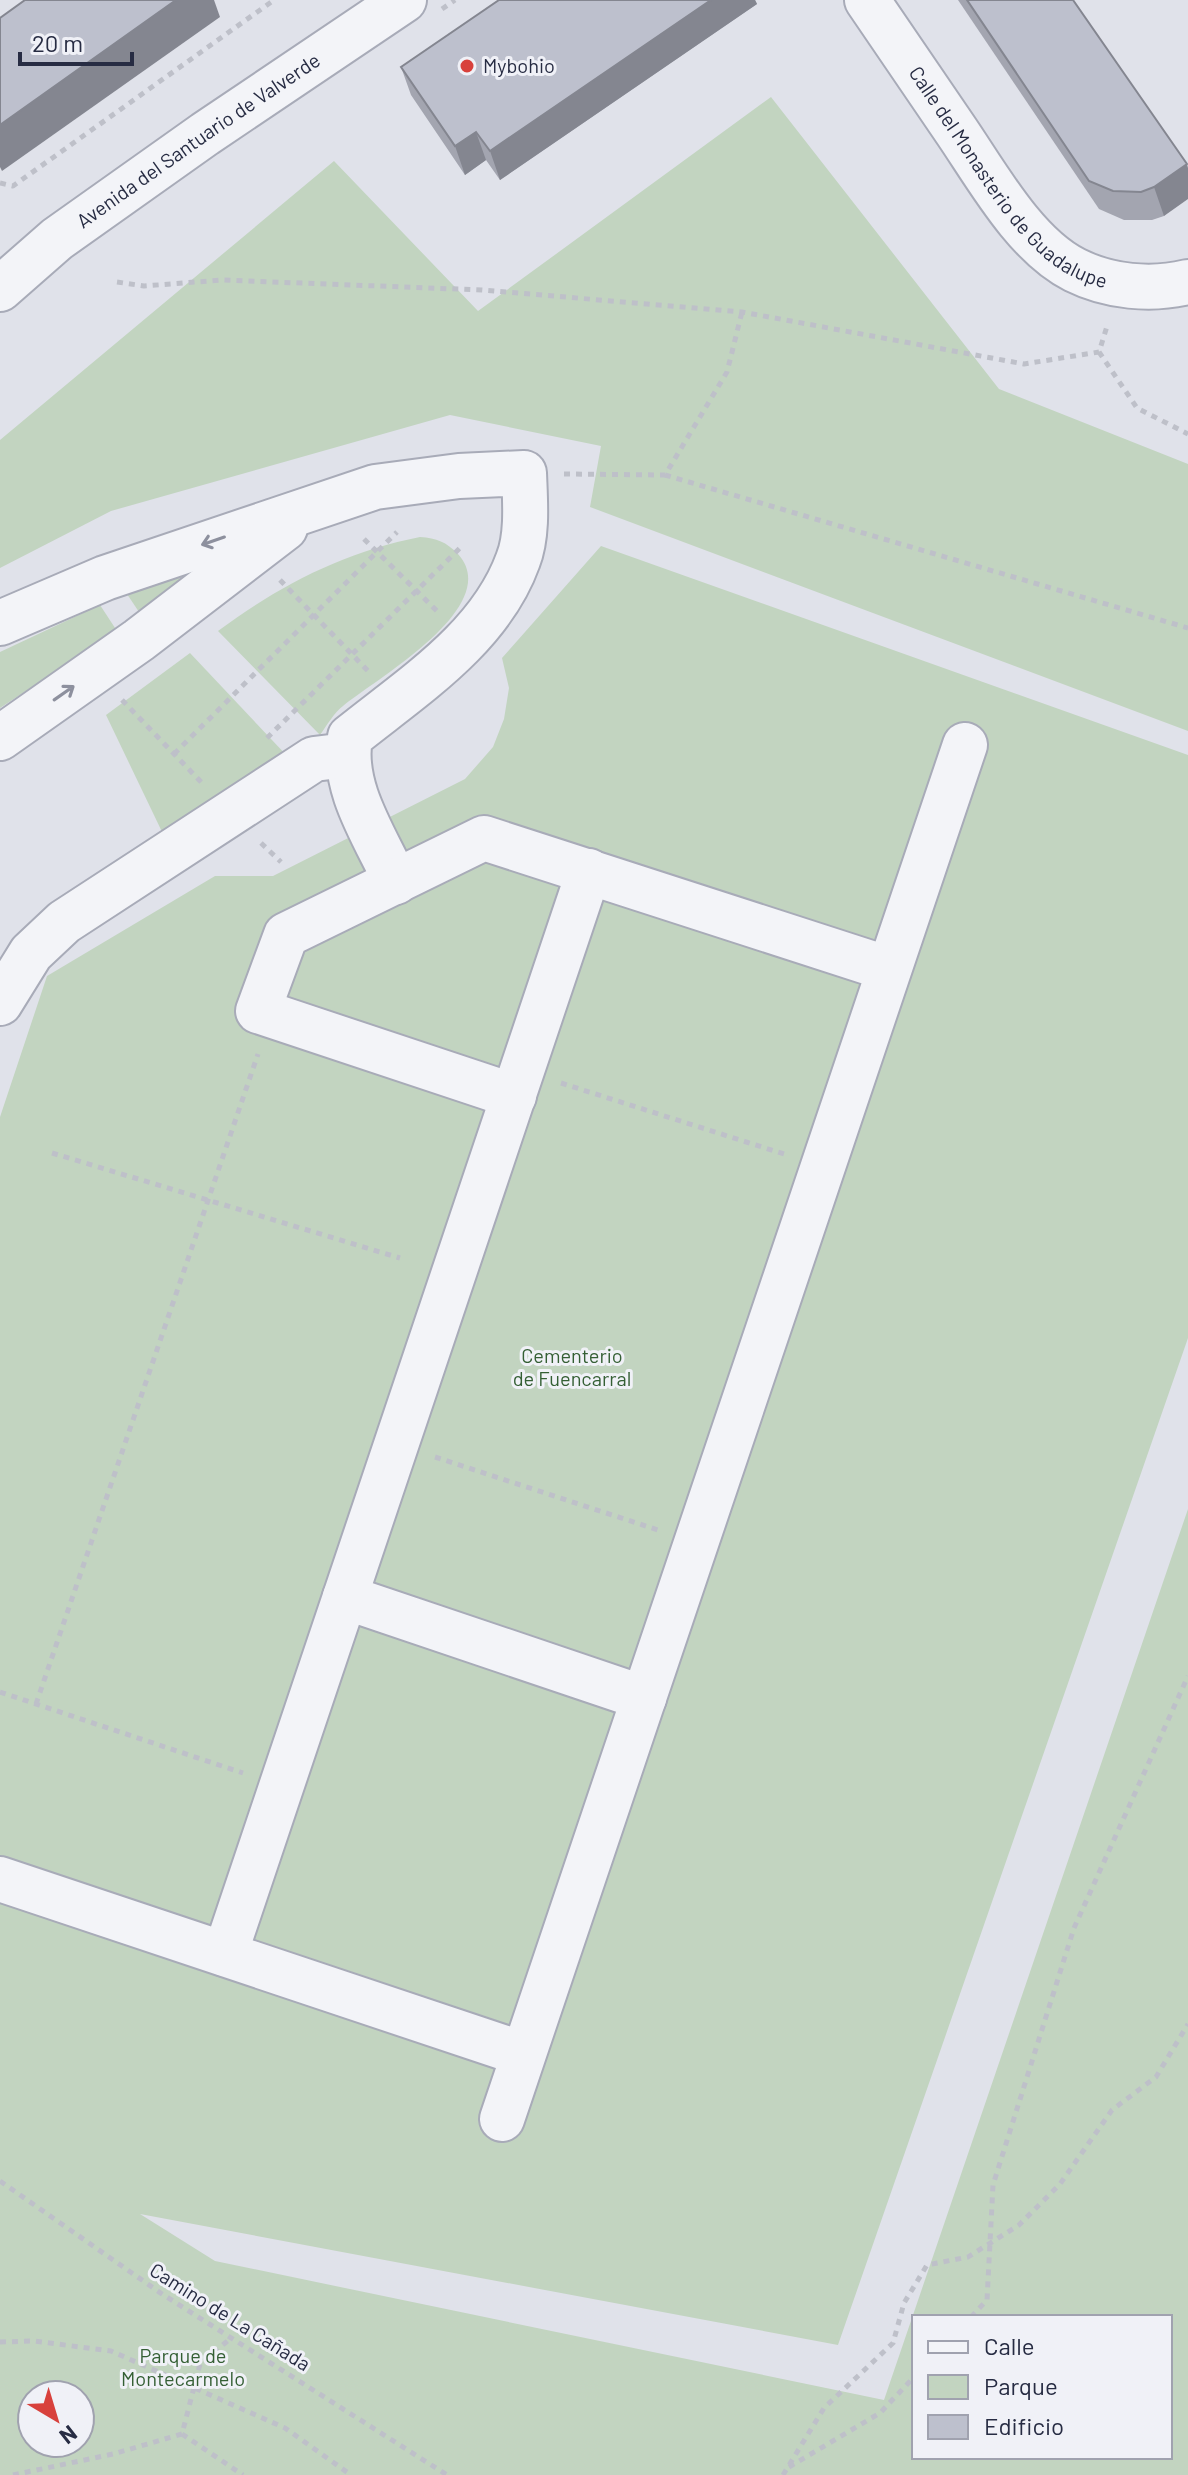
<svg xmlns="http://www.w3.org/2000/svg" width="1188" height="2475" viewBox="0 0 1188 2475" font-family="Barlow,sans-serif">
<rect width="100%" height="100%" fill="#e0e2ea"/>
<g fill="#c2d4c0" fill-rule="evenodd">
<polygon points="771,97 999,389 1188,464 1188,731 590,507 601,446 450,415 111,511 0,568 0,440 334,161 478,311"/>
<path d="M420,537C437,538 446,542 458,554C505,606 376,679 343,706C334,713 327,725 320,735L218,631C280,585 344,552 420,537Z"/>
<path d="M601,546L1188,755V1338L838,2345L140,2214L215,2261L884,2400L1188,1509V2475H0V1117L47,976L215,876H273L465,779L493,747L504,719L509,688L502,658ZM914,2317H1170V2457H914ZM32,2395H80V2443H32Z"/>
<polygon points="180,575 183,588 141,615 127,594"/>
<polygon points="100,605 117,631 0,708 0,652"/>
<polygon points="190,653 289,758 164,836 106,715"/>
</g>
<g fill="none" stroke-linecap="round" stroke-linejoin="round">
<g stroke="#a8abb8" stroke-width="48">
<g id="minor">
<path id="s1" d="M867,0C897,44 927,88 957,132C987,176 1025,245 1075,270C1109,287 1151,291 1188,282"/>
<path id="s2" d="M0,289L57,239L205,134L404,0"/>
<path d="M0,623L105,578L375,487L459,476L524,473C525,500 528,535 518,560C490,638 412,687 350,737C341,788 375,836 396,882"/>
<polyline points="0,738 139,640 285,528"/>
<polyline points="0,1003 31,953 64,922 314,759 347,755"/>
<polyline points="514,1096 258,1011 286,935 484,838 889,969"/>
<polyline points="345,1597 644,1698"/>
<polyline points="0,1879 523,2054"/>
<polyline points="225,1954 589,871"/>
<polyline points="502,2119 965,745"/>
</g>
</g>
<g stroke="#bec0c9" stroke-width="5" stroke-dasharray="6 6" stroke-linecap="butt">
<polyline points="442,9 455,0"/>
<polyline points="0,183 13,186 274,0"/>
<polyline points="117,282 144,286 222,280 482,290 742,312 1024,364 1099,352 1108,323"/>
<polyline points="1099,352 1137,408 1188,434"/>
<polyline points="564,474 665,475 727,372 742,312"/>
<polyline points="665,475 1188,628"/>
<polyline points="364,539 438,612"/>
<polyline points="280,580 370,673"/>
<polyline points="122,700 204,785"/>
<polyline points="267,738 460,548"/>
<polyline points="174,754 397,532"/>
<polyline points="261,843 281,862"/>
<polyline points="561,1083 784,1154"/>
<polyline points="52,1153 400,1258"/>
<polyline points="435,1457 658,1530"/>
<polyline points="0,1692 243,1773"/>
<polyline points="36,1704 258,1054"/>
<polyline points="0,2181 162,2294 447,2475"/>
<polyline points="971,2317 987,2300 993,2185 1074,1928 1188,1676"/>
<polyline points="0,2342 34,2341 111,2351 285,2428 351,2475"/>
<polyline points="182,2434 243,2475"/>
<polyline points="789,2467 880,2413 914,2377"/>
<polyline points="13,2475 113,2454 182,2434 200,2364 231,2338"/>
<polyline points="783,2475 824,2408 893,2343 904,2303 927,2265 968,2257 1019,2225 1060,2184 1112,2110 1156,2077 1188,2024"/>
</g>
<use href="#minor" stroke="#f3f4f8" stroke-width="44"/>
</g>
<g fill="#a3a5b0">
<polygon points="499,0 755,0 757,4 500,180 486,160 465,175 411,95 401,67"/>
<polygon points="958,0 1073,0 1187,164 1164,216 1152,220 1124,220 1099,209"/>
</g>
<g fill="#848690">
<polygon points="176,0 214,0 220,17 2,171 0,167 0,125"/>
<polygon points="711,0 755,0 757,4 500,180 490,151"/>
<polygon points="476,132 486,160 465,175 455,146"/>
<polygon points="1187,164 1188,168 1188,199 1164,216 1154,187"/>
</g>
<g fill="#bdc0cd" stroke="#848690" stroke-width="2">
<polygon points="25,0 176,0 0,125 0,18"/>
<polygon points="499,0 711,0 490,151 476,132 455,146 401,67"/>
<polygon points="967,0 1073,0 1187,164 1154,187 1141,192 1113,191 1089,181"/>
</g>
<defs><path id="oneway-shaft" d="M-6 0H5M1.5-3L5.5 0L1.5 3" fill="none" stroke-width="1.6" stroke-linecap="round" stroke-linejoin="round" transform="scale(2)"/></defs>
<g stroke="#8d909e">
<use href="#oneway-shaft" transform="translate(213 541) rotate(161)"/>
<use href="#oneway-shaft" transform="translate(64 693) rotate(-35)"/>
</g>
<circle fill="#d8413c" stroke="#f0f1f7" stroke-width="3" cx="467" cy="66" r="8"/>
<g text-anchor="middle" stroke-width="6" stroke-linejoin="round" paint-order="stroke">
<g font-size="20" fill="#272c43" stroke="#f0f1f7" text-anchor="start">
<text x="483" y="73">Mybohio</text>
</g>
<g font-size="20" fill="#272c43" stroke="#f0f1f7">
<text dy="7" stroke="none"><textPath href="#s2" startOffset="248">Avenida del Santuario de Valverde</textPath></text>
<text dy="7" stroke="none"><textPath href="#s1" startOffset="230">Calle del Monasterio de Guadalupe</textPath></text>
<text transform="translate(230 2317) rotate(32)" y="7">Camino de La Cañada</text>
</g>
<g font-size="20" fill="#345f34" stroke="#f0f1f7">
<text x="572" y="1363">Cementerio<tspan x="572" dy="23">de Fuencarral</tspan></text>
<text x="183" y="2363">Parque de<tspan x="183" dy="23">Montecarmelo</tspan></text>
</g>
</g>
<rect x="912" y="2315" width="260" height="144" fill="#f0f1f7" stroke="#a0a2af" stroke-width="2"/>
<rect x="928" y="2341" width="40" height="12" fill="#f3f4f8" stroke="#a0a2af" stroke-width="2"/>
<text x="984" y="2355" font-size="24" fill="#272c43">Calle</text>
<rect x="928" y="2375" width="40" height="24" fill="#c2d4c0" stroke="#a0a2af" stroke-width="2"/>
<text x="984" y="2395" font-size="24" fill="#272c43">Parque</text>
<rect x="928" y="2415" width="40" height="24" fill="#bdc0cd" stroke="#a0a2af" stroke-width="2"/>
<text x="984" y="2435" font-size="24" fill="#272c43">Edificio</text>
<g transform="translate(56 2419) rotate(142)"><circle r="38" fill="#f0f1f7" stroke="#a0a2af" stroke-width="2"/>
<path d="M0-6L14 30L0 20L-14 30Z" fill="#d8413c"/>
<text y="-12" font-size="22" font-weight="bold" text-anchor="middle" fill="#272c43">N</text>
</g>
<path d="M20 52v12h112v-12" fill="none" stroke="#272c43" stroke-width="4"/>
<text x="32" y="52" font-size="24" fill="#272c43" stroke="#f0f1f7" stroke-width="6" paint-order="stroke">20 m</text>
</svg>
